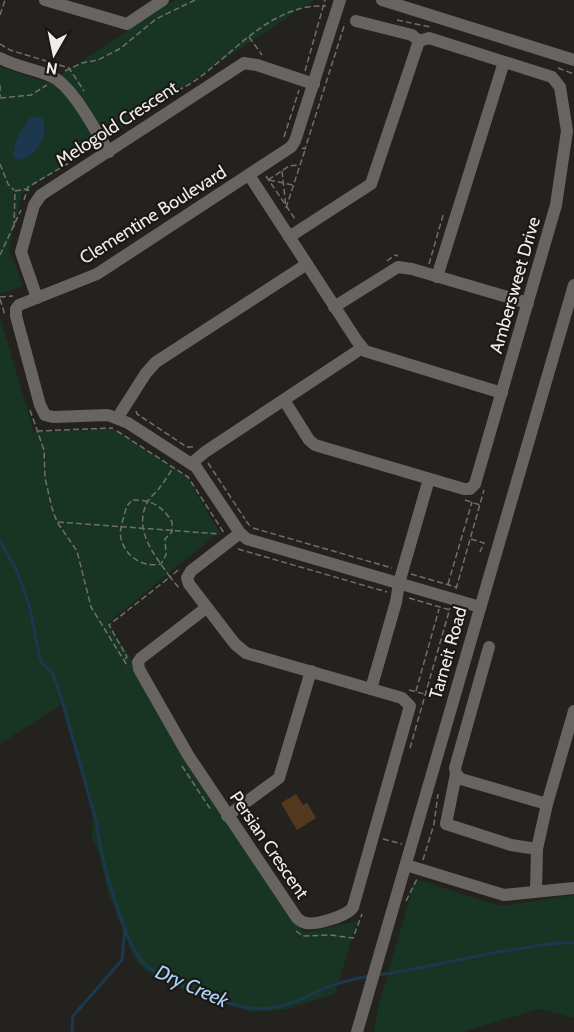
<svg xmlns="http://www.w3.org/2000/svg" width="574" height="1032" viewBox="0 0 574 1032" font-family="Cabin,sans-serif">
<rect width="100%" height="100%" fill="#24221f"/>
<g fill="#183524">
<polygon points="175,0 314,0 22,193 9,249 23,286 0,294 0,67 48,83"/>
<polygon points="0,317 34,432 113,429 187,477 219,532 108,623 304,933 357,921 335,994 283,1010 252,1012 197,995 160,980 147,971 137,962 129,946 108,892 100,857 92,837 93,817 62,704 0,744"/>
<polygon points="415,879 501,906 574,895 574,1018 539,1009 462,1032 374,1032 378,1009"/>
</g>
<path fill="#1b384e" d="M33,116L42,118C51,133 35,159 18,160L13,156L16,140L29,118Z"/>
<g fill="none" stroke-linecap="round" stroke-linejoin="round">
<g stroke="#1b384e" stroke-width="3">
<path d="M0,541L17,571L29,605L41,662L53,674L61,697L97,824C99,853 125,948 146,965C164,980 186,987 208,995C227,1003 248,1011 270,1008C293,1005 305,997 325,988C339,982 354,979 369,976"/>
<path d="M376,975C426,969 473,955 523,948C540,945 557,942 574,943"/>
<polyline points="72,1032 73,1016 122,960 125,929"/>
</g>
</g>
<polygon fill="#533820" points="296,794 303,805 307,803 316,818 297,830 281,803"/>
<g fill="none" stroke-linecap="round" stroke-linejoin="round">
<g stroke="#716f6d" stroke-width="1.5" stroke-dasharray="6 3" stroke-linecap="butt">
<polyline points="0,15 5,0"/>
<polyline points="397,20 430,27"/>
<polyline points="249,37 262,55"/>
<polyline points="0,44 10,50 69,68 84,91"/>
<polyline points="558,68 574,74"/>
<polyline points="65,71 82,63 98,60 121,48 156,19 195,0"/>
<polyline points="305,71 325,0"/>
<polyline points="0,85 0,97"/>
<polyline points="0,98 31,95 47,85"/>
<path d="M126,126C134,119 142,111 151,105C165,96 181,90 196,80C235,52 273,3 326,6"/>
<polyline points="284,137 299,90"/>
<polyline points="302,148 305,149 345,23"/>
<polyline points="0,164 8,184 14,190"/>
<polyline points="282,171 286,207"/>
<polyline points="266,176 295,219"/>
<polyline points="268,180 289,166 299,165"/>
<polyline points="269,180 293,185"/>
<polyline points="24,200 28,187 74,160"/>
<polyline points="286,208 305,150"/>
<polyline points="14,227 15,191 27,189 30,191"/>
<polyline points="0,255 21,210"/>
<polyline points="387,261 395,255 398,256"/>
<polyline points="429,264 444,212"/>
<polyline points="0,297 13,296"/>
<polyline points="0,299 5,315"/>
<polyline points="30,410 44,450 45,478 52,508 57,522 77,551 91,607 128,667"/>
<polyline points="136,411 137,414 187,447 194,447"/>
<polyline points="37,431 113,428"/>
<polyline points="117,431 188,477 224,533"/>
<polyline points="208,463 245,519"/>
<path d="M133,500C152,500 162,506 172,522V532L165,539L166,555L161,564C143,568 126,557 121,539C119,531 122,523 124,516C126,508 127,504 133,500Z"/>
<polyline points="465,500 480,505"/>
<polyline points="246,521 251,527"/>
<polyline points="58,522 220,534"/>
<polyline points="253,528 392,568"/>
<polyline points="471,539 484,543 480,552"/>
<polyline points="238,549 387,592"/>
<polyline points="178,570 170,577 179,588"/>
<polyline points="411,574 456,587"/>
<polyline points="448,584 472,502"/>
<polyline points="456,589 484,490"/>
<polyline points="409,598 450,610"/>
<path d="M125,659L127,657L109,625L170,577C155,555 132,530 148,501C151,496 157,492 160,487C165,481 169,474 173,468"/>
<polyline points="409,690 425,694"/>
<polyline points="416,691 439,609"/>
<polyline points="410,748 450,608"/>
<polyline points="182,766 211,810"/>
<polyline points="383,839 402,844"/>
<polyline points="423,860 434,824 438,794"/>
<polyline points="406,901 417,879"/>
<polyline points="296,931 303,936 330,935 353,938 362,914"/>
</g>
<g stroke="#686462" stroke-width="12">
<polyline points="45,0 127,24 163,0"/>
<polyline points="340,0 295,141 291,147 97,274 19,305 16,309 16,316 40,405 45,415 53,417 108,415 128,423 196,467 240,533 247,539 480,607"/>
<polyline points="382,0 574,60"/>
<polyline points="356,21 412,35 419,41"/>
<path d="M0,58C17,67 36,69 53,77C74,88 95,131 109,152"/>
<polyline points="249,175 357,341 365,351 502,393"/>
<polyline points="289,237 371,184 419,41"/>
<polyline points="437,277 504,62"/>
<polyline points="37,298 21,252 34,205 41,195 244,63 257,65 314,84"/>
<polyline points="334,307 398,267 412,269 528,303"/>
<polyline points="284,400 309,440 315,445 464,489 470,489 475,484 556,205 567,131 560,87 552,77 429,38 419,41"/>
<polyline points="118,417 146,373 156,362 307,264"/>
<polyline points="192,463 205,452 362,348"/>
<path d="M206,608L141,658L138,662L139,669L188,755L297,918C301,921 301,922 306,923C316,925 348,916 353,907L410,706L402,698L246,653L235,644L189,584L187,578L191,571L240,533"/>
<polyline points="489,647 455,768 456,774 461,779 547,804"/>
<polyline points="371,689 396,602 399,583 429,479"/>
<polyline points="456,774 446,824 511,845 537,849"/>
<polyline points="227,816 279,778 311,671"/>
<polyline points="406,865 504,895 574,888"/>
<polyline points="536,890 537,849 547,804 574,711"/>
<polyline points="357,1032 574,285"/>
</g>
</g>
<g text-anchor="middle" stroke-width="4.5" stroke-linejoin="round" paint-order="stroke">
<g font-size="18" fill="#efedec" stroke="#1b1816">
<text transform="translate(117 124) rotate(-33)" y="6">Melogold Crescent</text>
<text transform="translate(153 215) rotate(-32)" y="6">Clementine Boulevard</text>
<text transform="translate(515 285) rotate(-74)" y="6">Ambersweet Drive</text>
<text transform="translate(448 653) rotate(-74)" y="6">Tarneit Road</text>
<text transform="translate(269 845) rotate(56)" y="6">Persian Crescent</text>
</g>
<g font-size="20" font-style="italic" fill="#abd5f8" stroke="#1b1816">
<text transform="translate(192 986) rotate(24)" y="7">Dry Creek</text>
</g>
</g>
<g transform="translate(54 54) rotate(189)" stroke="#1b1816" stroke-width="4.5" paint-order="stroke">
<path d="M0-4.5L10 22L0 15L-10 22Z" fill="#efedec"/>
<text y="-9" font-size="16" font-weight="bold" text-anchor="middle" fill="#efedec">N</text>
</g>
</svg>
